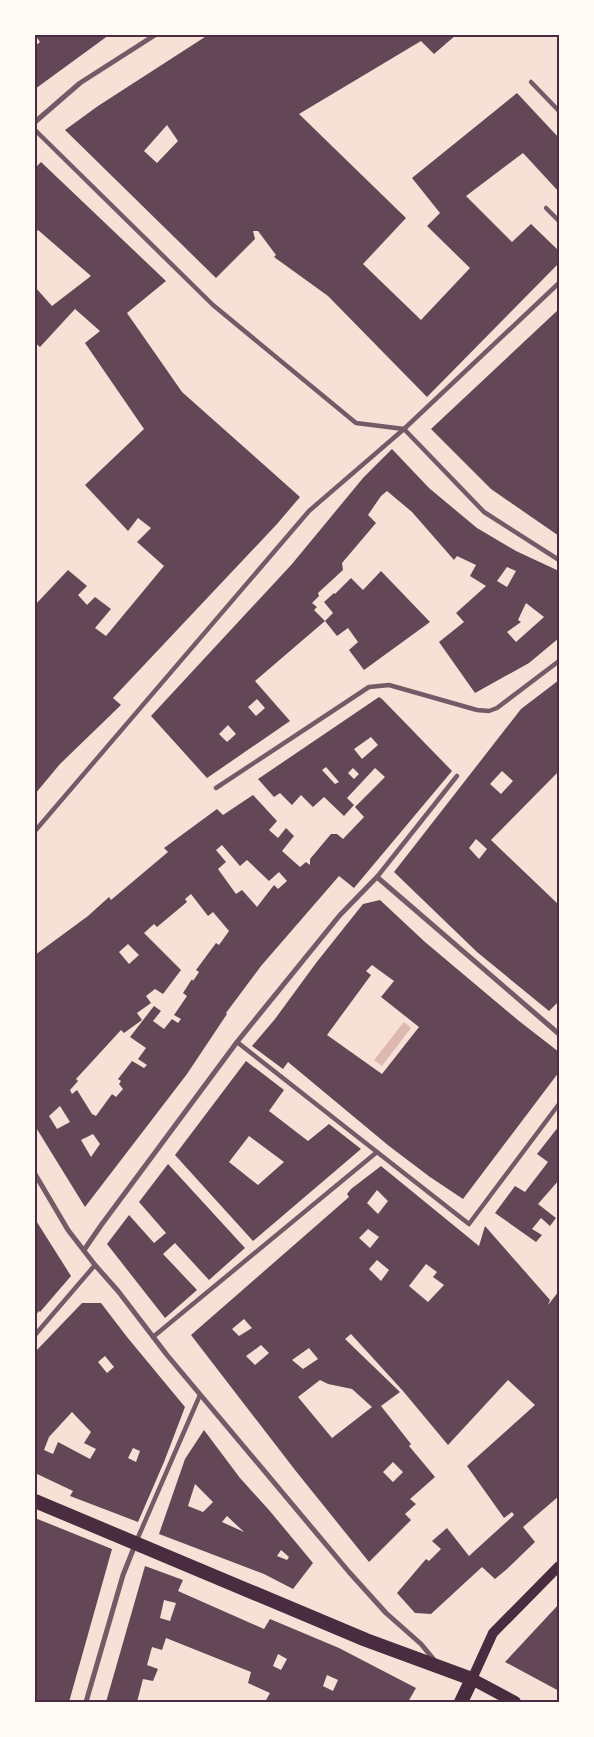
<svg xmlns="http://www.w3.org/2000/svg" width="594" height="1737" viewBox="0 0 594 1737" font-family="Karla,sans-serif">
<rect width="100%" height="100%" fill="#f7e1d7"/>
<polygon fill="#dcb8b0" points="404,1022 411,1028 382,1066 374,1060"/>
<g fill="#644757" fill-rule="evenodd">
<polygon points="35,35 109,35 35,89 35,46 40,42"/>
<path d="M208,35H456L434,54L421,41L299,114L406,218L363,264L421,320L470,268L427,226L440,213L412,178L517,93L559,138V192L523,153L466,196L512,242L531,224L559,251V263L427,397L328,296L274,257L276,255L258,231H253L255,239L216,278L65,130L98,106ZM167,125L178,141L157,163L144,151Z"/>
<polygon points="41,162 166,281 127,313 182,392 300,497 277,524 113,698 121,705 60,764 35,794 35,605 68,570 87,586 78,595 87,605 95,597 111,609 95,628 106,636 164,566 137,542 151,528 138,518 128,531 85,485 144,429 85,343 100,331 75,309 40,347 35,343 35,287 52,306 91,276 38,230 35,233 35,168"/>
<polygon points="559,309 559,536 491,489 431,429"/>
<path d="M392,449L429,488L477,528L516,551L559,571V632L557,634L559,638L529,663L475,693L439,642L464,622L456,613L486,586L470,576L476,565L457,556L454,560L412,512L387,491L381,496L368,515L376,523L342,563L343,570L318,593L319,596L312,603L317,607L314,610L325,621L255,681L290,721L207,778L151,716L292,564L363,478ZM507,567L516,571L507,587L497,581ZM526,603L544,617L516,642L507,632L521,622L518,620ZM257,699L265,708L256,716L248,707ZM228,725L236,734L227,742L219,734Z"/>
<polygon points="381,571 430,622 364,670 349,650 358,642 348,628 337,636 325,621 333,613 324,602 334,593 335,594 351,578 363,590"/>
<path d="M559,680V771L491,840L559,905V1001L549,1011L477,952L394,872L521,709ZM502,771L513,781L501,794L490,784ZM476,839L487,849L479,859L469,848Z"/>
<path d="M379,697L382,699L452,771L354,888L339,876L261,966L226,1013L227,1014L187,1074L85,1207L35,1126V955L88,916L109,897L111,900L168,852L164,848L217,809L223,815L253,795L277,821L269,830L278,838L286,828L294,836L282,851L300,867L306,862L310,865V859L331,834H337L343,839L364,817L355,807L385,777L375,768L347,798L354,805L344,816L324,797L313,807L301,795L292,805L280,793L274,797L258,779ZM371,737L378,745L362,759L354,749ZM326,767L339,782L335,784L322,770ZM353,768L359,774L354,779L348,773ZM222,845L240,866L247,860L269,881L279,872L287,881L278,889L274,885L257,907L242,890L236,894L218,869L226,862L216,850ZM191,894L208,916L213,912L229,931L219,945L216,943L196,970L199,972L193,981L192,979L183,993L187,996L174,1015L181,1019L178,1023L172,1019L164,1029L153,1021L161,1011L154,1006L130,1037L146,1048L138,1059L147,1065L144,1068L132,1061L118,1079L121,1081L119,1084L123,1089L116,1097L112,1094L96,1116L92,1114L77,1090L72,1094L70,1090L78,1081L76,1079L121,1030L124,1033L142,1020L137,1013L151,1003L146,996L155,989L163,994L181,970L144,933L154,924L157,927L187,902L185,899ZM128,944L139,955L129,964L119,952ZM60,1106L70,1122L57,1129L49,1116ZM93,1134L100,1144L91,1157L81,1140Z"/>
<path d="M380,900L425,942L519,1021L559,1052V1072L463,1199L430,1177L389,1146L288,1062L283,1069L252,1046L275,1019L316,963L363,904ZM372,965L394,981L381,997L419,1027L382,1074L327,1035L371,975L366,971Z"/>
<path d="M246,1061L284,1090L269,1111L308,1141L329,1124L361,1149L253,1241L175,1155ZM249,1136L284,1162L258,1185L229,1162Z"/>
<polygon points="559,1126 559,1180 538,1204 556,1218 550,1226 541,1218 532,1229 542,1235 536,1242 495,1213 515,1186 525,1192 548,1162 537,1154"/>
<polygon points="168,1164 245,1248 209,1280 175,1243 163,1254 197,1290 165,1318 107,1244 129,1215 154,1243 166,1233 139,1202"/>
<path d="M381,1166L479,1246L485,1226L550,1300L548,1305L559,1291V1496L523,1527L535,1542L507,1569L495,1579L482,1567L431,1614L415,1613L397,1593L426,1559L429,1561L441,1549L432,1541L447,1528L469,1556L514,1515L512,1512L504,1518L467,1466L535,1405L508,1380L448,1445L403,1391L351,1334L345,1339L400,1392L381,1406L411,1444L409,1446L435,1477L410,1499L416,1504L405,1514L411,1520L369,1562L295,1470L191,1335L349,1197L347,1194L351,1189ZM377,1190L388,1201L378,1214L367,1203ZM368,1229L379,1237L370,1248L359,1238ZM377,1260L389,1270L381,1281L369,1269ZM426,1264L437,1272L433,1277L444,1285L428,1302L409,1286ZM244,1319L252,1328L239,1336L232,1329ZM261,1345L269,1353L255,1365L246,1356ZM309,1348L318,1359L303,1369L292,1360ZM320,1380L328,1384L352,1389L372,1407L332,1438L298,1397ZM393,1462L403,1472L393,1482L383,1472Z"/>
<polygon points="35,1219 71,1276 40,1312 39,1311 35,1316 35,1276 37,1274 35,1270"/>
<path d="M82,1303H101L127,1337L185,1407L164,1462L138,1522L70,1496L73,1491L35,1473V1352ZM105,1356L114,1367L107,1373L98,1362ZM72,1412L91,1432L84,1443L96,1449L90,1459L58,1442L53,1454L44,1450L49,1437ZM133,1448L140,1451L136,1462L128,1458Z"/>
<path d="M204,1430L240,1478L269,1510L313,1563L293,1589L264,1574L159,1534L185,1459ZM195,1484L213,1502L203,1512L188,1506ZM227,1516L244,1532L222,1522ZM281,1550L289,1557L287,1560L277,1556Z"/>
<polygon points="35,1518 112,1549 69,1702 35,1702"/>
<path d="M145,1566L183,1580L178,1591L264,1629L270,1619L339,1648L416,1688L408,1702H265L270,1693L248,1683L251,1672L166,1638L162,1650L152,1647L147,1665L158,1669L153,1681L143,1679L137,1702H106ZM164,1600L176,1603L170,1621L160,1618ZM278,1654L287,1659L281,1670L273,1666ZM327,1675L338,1680L333,1691L323,1686Z"/>
<polygon points="559,1604 559,1691 505,1662"/>
</g>
<g fill="none" stroke-linecap="round" stroke-linejoin="round">
<g stroke="#755966" stroke-width="4.5">
<polyline points="531,82 559,111"/>
<polyline points="35,130 213,305 356,423 404,429"/>
<polyline points="546,208 559,221"/>
<polyline points="404,429 484,512 559,560"/>
<polyline points="216,788 369,687 389,685 477,710 489,711 497,708 559,661"/>
<polyline points="35,831 309,511 404,429 559,283"/>
<polyline points="377,877 457,776"/>
<polyline points="237,1042 377,1152"/>
<polyline points="35,1335 95,1265"/>
<polyline points="153,1337 377,1152 469,1224 559,1104"/>
<polyline points="136,1542 200,1395"/>
</g>
<g stroke="#755966" stroke-width="5">
<polyline points="35,122 80,83 155,35"/>
<polyline points="35,1174 68,1230 95,1265 118,1291 167,1355 349,1572 386,1613 421,1644 435,1661"/>
<polyline points="84,1250 102,1224 237,1042 340,915 377,877 559,1034"/>
<polyline points="86,1702 123,1575 135,1545"/>
</g>
<polyline stroke="#4a2c40" stroke-width="10" points="472,1679 493,1633 559,1566"/>
<polyline stroke="#4a2c40" stroke-width="12" points="472,1679 515,1702"/>
<polyline stroke="#4a2c40" stroke-width="14" points="35,1501 366,1640 472,1679 461,1702"/>
</g>
<rect width="594" height="1737" fill="none" stroke="#fffaf5" stroke-width="72"/>
<rect x="36" y="36" width="522" height="1665" fill="none" stroke="#4a2c40" stroke-width="2"/>
</svg>
